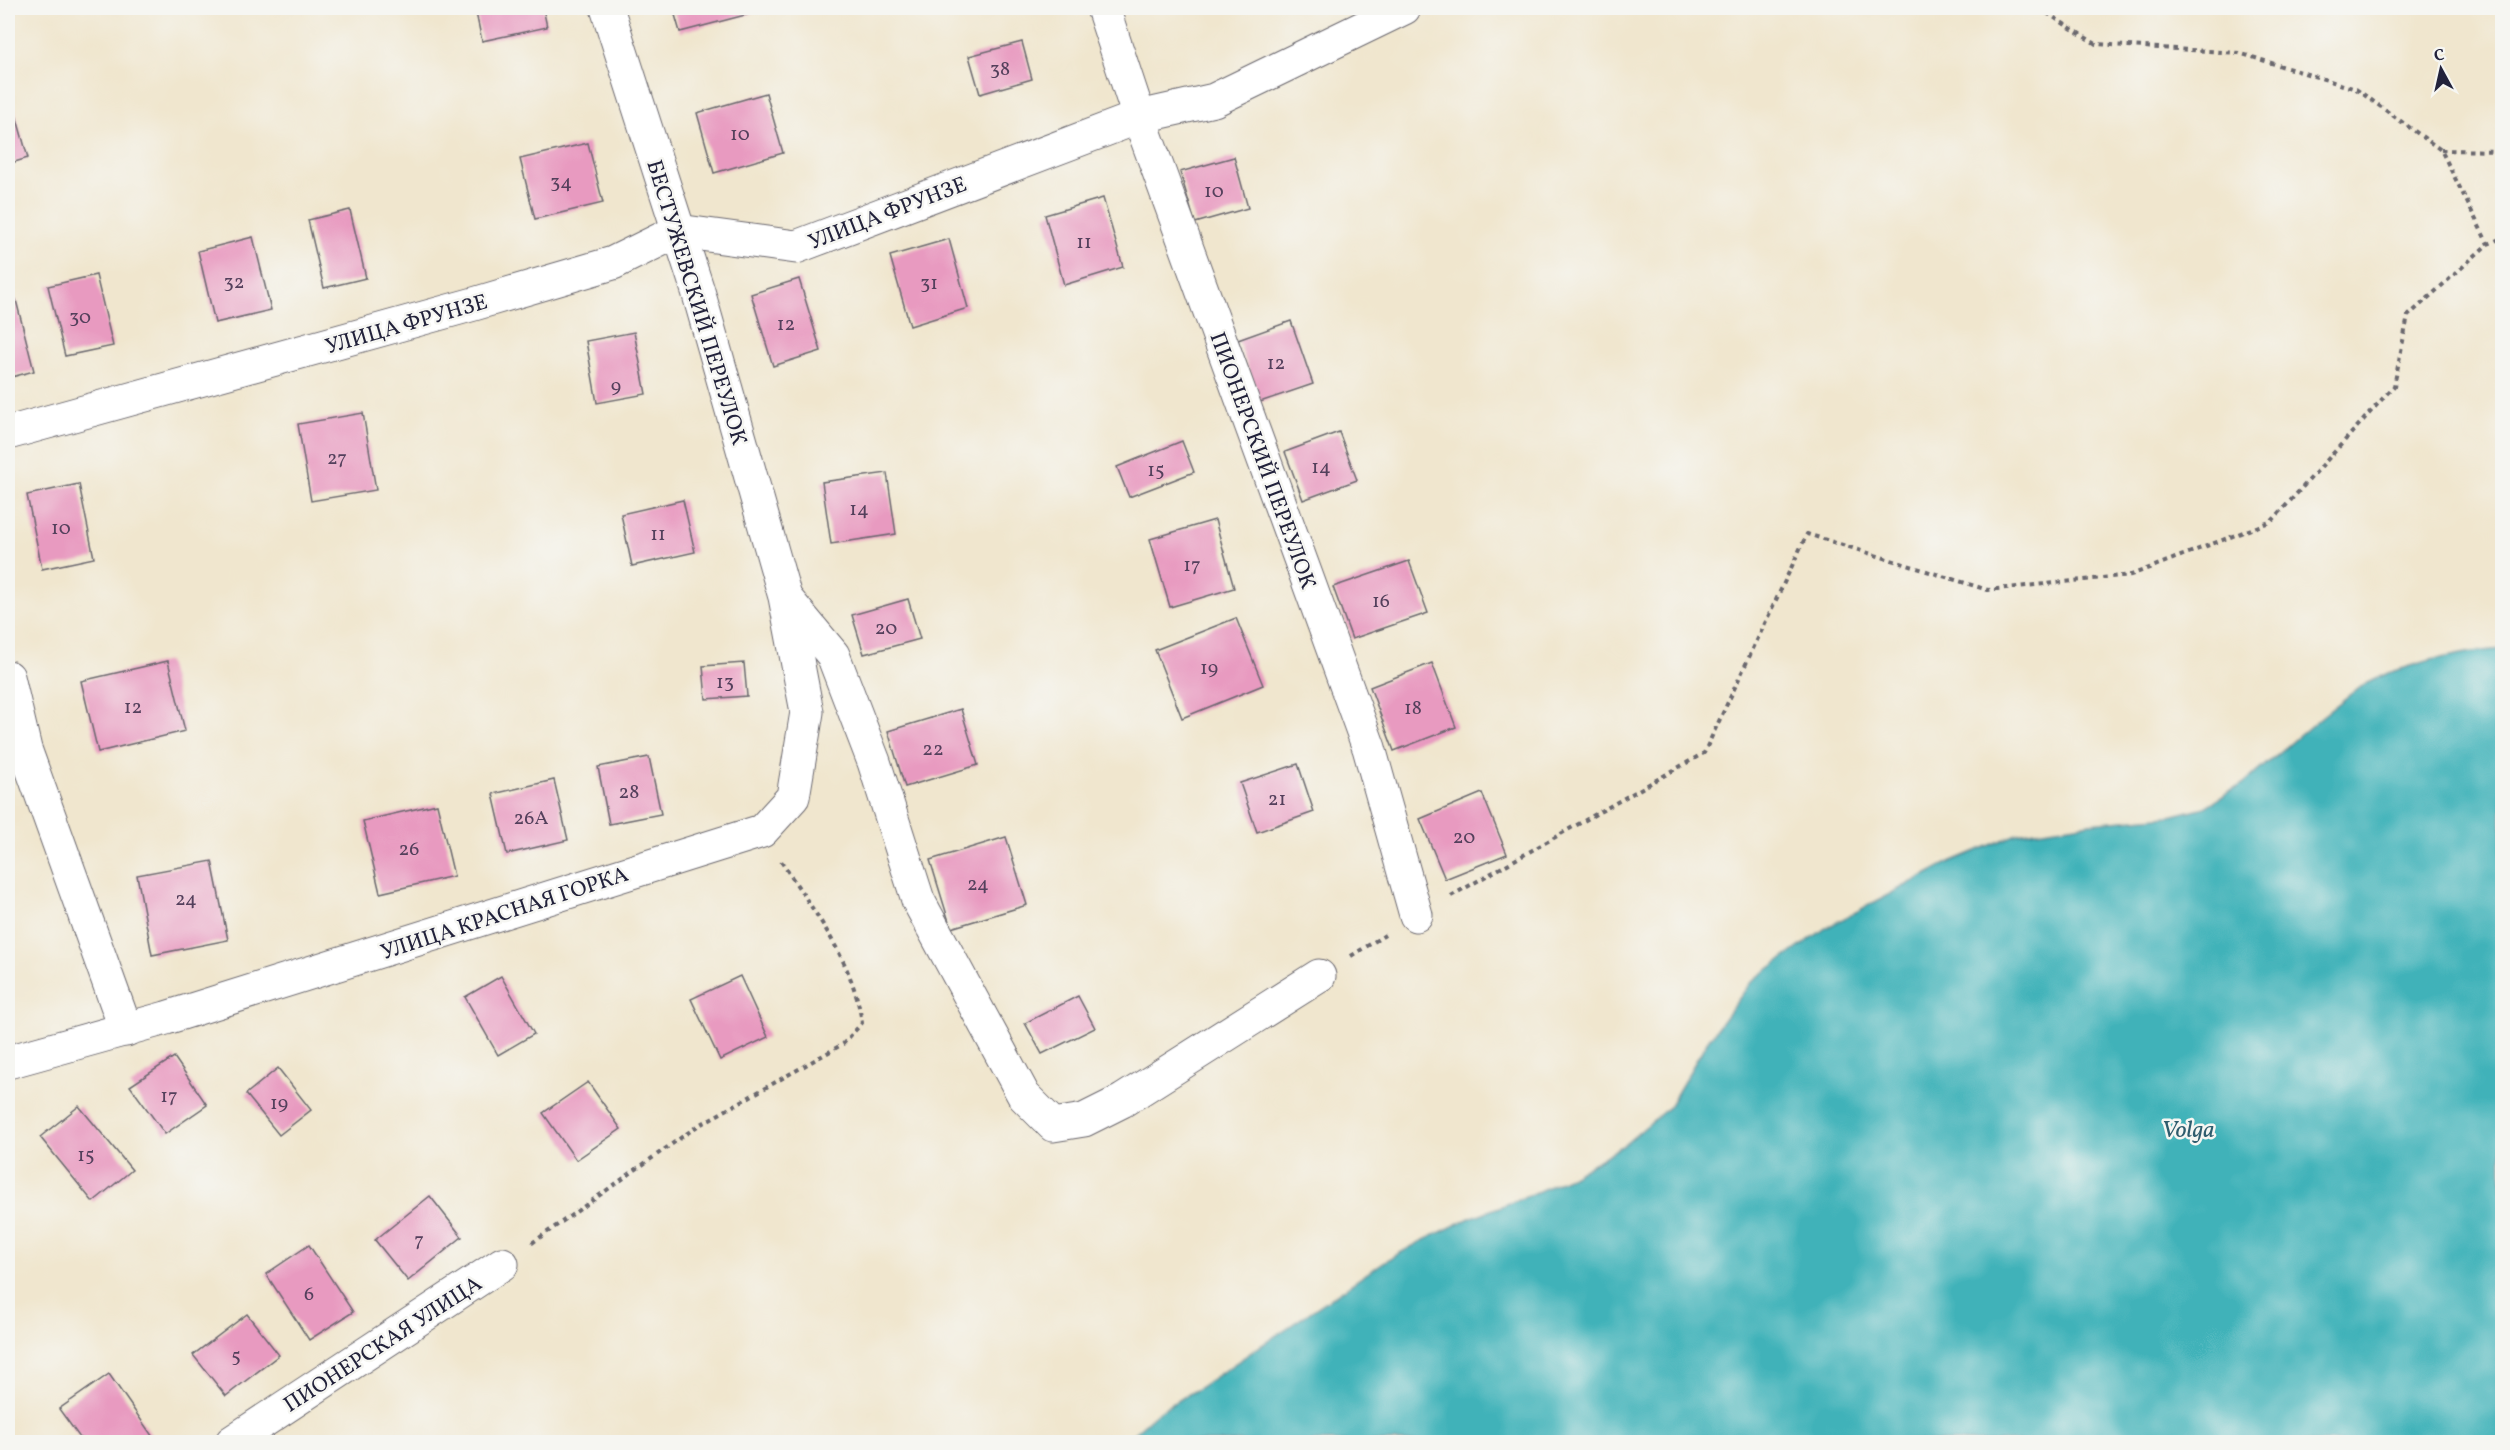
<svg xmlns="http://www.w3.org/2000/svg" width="2510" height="1450" viewBox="0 0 2510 1450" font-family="Vollkorn,serif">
<rect width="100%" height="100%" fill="#f6f6f2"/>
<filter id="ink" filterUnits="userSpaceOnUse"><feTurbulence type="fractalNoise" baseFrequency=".0167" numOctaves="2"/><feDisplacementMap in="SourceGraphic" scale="12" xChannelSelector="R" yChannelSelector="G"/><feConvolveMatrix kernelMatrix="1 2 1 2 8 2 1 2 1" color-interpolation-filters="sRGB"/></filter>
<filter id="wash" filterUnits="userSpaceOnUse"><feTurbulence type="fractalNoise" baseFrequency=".008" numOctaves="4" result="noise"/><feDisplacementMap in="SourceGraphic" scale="24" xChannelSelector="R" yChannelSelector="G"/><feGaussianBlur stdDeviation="1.35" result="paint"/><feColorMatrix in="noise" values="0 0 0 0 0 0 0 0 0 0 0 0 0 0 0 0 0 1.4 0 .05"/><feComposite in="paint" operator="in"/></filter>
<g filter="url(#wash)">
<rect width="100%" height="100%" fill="#f0e6ce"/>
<polygon fill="#41b2b9" stroke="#326a7a" stroke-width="1.5" points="2502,649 2502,1442 1124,1442 1158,1412 1196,1390 1384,1262 1420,1242 1470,1218 1526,1197 1572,1176 1624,1145 1669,1107 1707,1042 1752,981 1826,928 1950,862 2017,834 2090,823 2170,816 2205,807 2243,784 2320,718 2361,686 2388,673 2431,660 2472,652"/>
<g id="blocks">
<g fill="#e89ac0">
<polygon points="475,8 543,8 547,27 482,41"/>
<polygon points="673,8 752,8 753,13 680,32"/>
<polygon points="1022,42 1032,79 980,94 969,56"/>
<polygon points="766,93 783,153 714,173 697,113"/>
<polygon points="14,108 28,158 8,164 8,110"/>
<polygon points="588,143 603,203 535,219 520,159"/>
<polygon points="1234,157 1248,208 1195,223 1180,172"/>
<polygon points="1103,198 1123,267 1064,285 1045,215"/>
<polygon points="350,210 366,278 324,288 308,220"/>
<polygon points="253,237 271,310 215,323 198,251"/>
<polygon points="949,239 968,308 910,326 890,256"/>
<polygon points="96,275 113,346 65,356 48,286"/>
<polygon points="799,279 821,351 773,366 751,294"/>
<polygon points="16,300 34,371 8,378 8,303"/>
<polygon points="1291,321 1313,384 1260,402 1238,340"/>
<polygon points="634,332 646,394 597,403 586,341"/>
<polygon points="363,413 376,490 311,501 298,424"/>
<polygon points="1339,432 1357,480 1303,500 1285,452"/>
<polygon points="1182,441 1194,472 1129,497 1117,467"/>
<polygon points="887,473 896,534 831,544 822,482"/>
<polygon points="79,484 94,558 42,569 27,495"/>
<polygon points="683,500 695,552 632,566 621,514"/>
<polygon points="1215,520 1234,588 1170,607 1150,539"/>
<polygon points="1409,561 1428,613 1352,639 1333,587"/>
<polygon points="908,599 920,639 864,654 852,615"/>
<polygon points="1236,618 1263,685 1182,718 1155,650"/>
<polygon points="168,661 185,731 98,752 81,681"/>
<polygon points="744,663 747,696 706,699 703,666"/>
<polygon points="1432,663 1456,727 1394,751 1370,687"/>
<polygon points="961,709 978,765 905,787 888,731"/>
<polygon points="649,757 661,814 609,824 598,767"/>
<polygon points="1298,764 1314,812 1257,832 1240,783"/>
<polygon points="554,780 568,840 507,854 493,794"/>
<polygon points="1482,793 1507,854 1445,879 1420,819"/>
<polygon points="437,804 454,876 380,893 363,821"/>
<polygon points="1006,837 1027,905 951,928 930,860"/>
<polygon points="212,861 228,940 152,955 137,875"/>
<polygon points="501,976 534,1034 498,1055 465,997"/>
<polygon points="740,976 768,1037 720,1060 691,999"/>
<polygon points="1078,996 1095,1028 1042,1054 1025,1023"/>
<polygon points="174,1057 207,1105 165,1134 130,1086"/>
<polygon points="278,1068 311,1110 279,1135 246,1094"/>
<polygon points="588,1082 621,1129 576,1160 543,1113"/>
<polygon points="79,1106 132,1170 93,1202 40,1137"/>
<polygon points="430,1196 462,1237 408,1281 375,1240"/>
<polygon points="309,1245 353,1312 309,1340 266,1274"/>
<polygon points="247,1314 279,1355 226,1396 193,1355"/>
<polygon points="109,1374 155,1440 152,1442 83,1442 59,1409"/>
</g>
</g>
</g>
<g filter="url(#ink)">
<use href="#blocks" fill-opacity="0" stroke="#6a676e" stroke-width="1.5"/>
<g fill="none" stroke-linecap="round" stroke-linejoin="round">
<g stroke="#6a676e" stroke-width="35">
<g id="minor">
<polyline points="1103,8 1139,117 1369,748 1416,915"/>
<polyline points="8,433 474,304 613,263 678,231 796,247 1139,117 1214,100 1404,8"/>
<polyline points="788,601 833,655 874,762 918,900 1024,1096 1053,1125 1084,1120 1122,1101 1319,976"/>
<polyline points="8,677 25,749 126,1030"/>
<polyline points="8,1062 166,1018 762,831 793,797 807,712 785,597 698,291 607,8"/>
<polyline points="232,1442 502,1264"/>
</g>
</g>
<g stroke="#6a676e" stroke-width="4" stroke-dasharray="4.5 4.5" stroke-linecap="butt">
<polyline points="2039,8 2096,44 2239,53 2356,89 2441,150 2488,244"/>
<polyline points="2441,150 2502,151"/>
<polyline points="1451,896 1704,753 1807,534 1988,590 2131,575 2272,521 2394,386 2408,316 2488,244 2502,238"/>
<polyline points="1351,956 1385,935"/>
<path d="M532,1243L696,1127L843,1044L862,1023C853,959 815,914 781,861"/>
</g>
<use href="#minor" stroke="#fff" stroke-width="33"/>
</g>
</g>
<g text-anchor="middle" stroke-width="5" stroke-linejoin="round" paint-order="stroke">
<g font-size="20" fill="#54405c">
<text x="1000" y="75">38</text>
<text x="740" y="140">10</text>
<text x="561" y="188">34</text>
<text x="1214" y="197">10</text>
<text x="1084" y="248">11</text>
<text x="234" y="288">32</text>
<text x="929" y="289">31</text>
<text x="80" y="323">30</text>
<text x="786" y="330">12</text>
<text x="1276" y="369">12</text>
<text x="616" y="392">9</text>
<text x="337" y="464">27</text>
<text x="1321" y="473">14</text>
<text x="1156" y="476">15</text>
<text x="859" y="515">14</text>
<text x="61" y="534">10</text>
<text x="658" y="540">11</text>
<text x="1192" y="571">17</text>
<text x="1381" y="607">16</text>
<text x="886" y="634">20</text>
<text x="1209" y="674">19</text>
<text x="725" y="688">13</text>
<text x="133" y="713">12</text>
<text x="1413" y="714">18</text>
<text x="933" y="755">22</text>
<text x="629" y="798">28</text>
<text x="1277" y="805">21</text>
<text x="531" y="824">26А</text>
<text x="1464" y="843">20</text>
<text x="409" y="855">26</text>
<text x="978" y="890">24</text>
<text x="186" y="905">24</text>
<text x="169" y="1102">17</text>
<text x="279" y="1109">19</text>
<text x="86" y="1161">15</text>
<text x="419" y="1246">7</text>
<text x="309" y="1300">6</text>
<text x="236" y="1362">5</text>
</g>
<g font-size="22" fill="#22223b" stroke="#f6f6f2">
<text transform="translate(887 212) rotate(-21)" y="8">УЛИЦА ФРУНЗЕ</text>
<text transform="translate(698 302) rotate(73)" y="8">БЕСТУЖЕВСКИЙ ПЕРЕУЛОК</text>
<text transform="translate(406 323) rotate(-16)" y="8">УЛИЦА ФРУНЗЕ</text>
<text transform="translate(1264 460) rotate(70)" y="8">ПИОНЕРСКИЙ ПЕРЕУЛОК</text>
<text transform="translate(504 912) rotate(-18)" y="8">УЛИЦА КРАСНАЯ ГОРКА</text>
<text transform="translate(382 1343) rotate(-33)" y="8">ПИОНЕРСКАЯ УЛИЦА</text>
</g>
<g font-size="24" font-style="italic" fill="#2e5c6d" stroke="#f6f6f2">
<text x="2188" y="1137">Volga</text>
</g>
</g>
<rect width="2510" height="1450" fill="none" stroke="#f6f6f2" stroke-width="30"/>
<g transform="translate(2441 69) rotate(352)" stroke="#f6f6f2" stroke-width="4.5" paint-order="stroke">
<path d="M0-4.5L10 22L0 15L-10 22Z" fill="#22223b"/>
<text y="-9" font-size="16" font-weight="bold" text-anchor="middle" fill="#22223b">С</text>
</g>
</svg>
